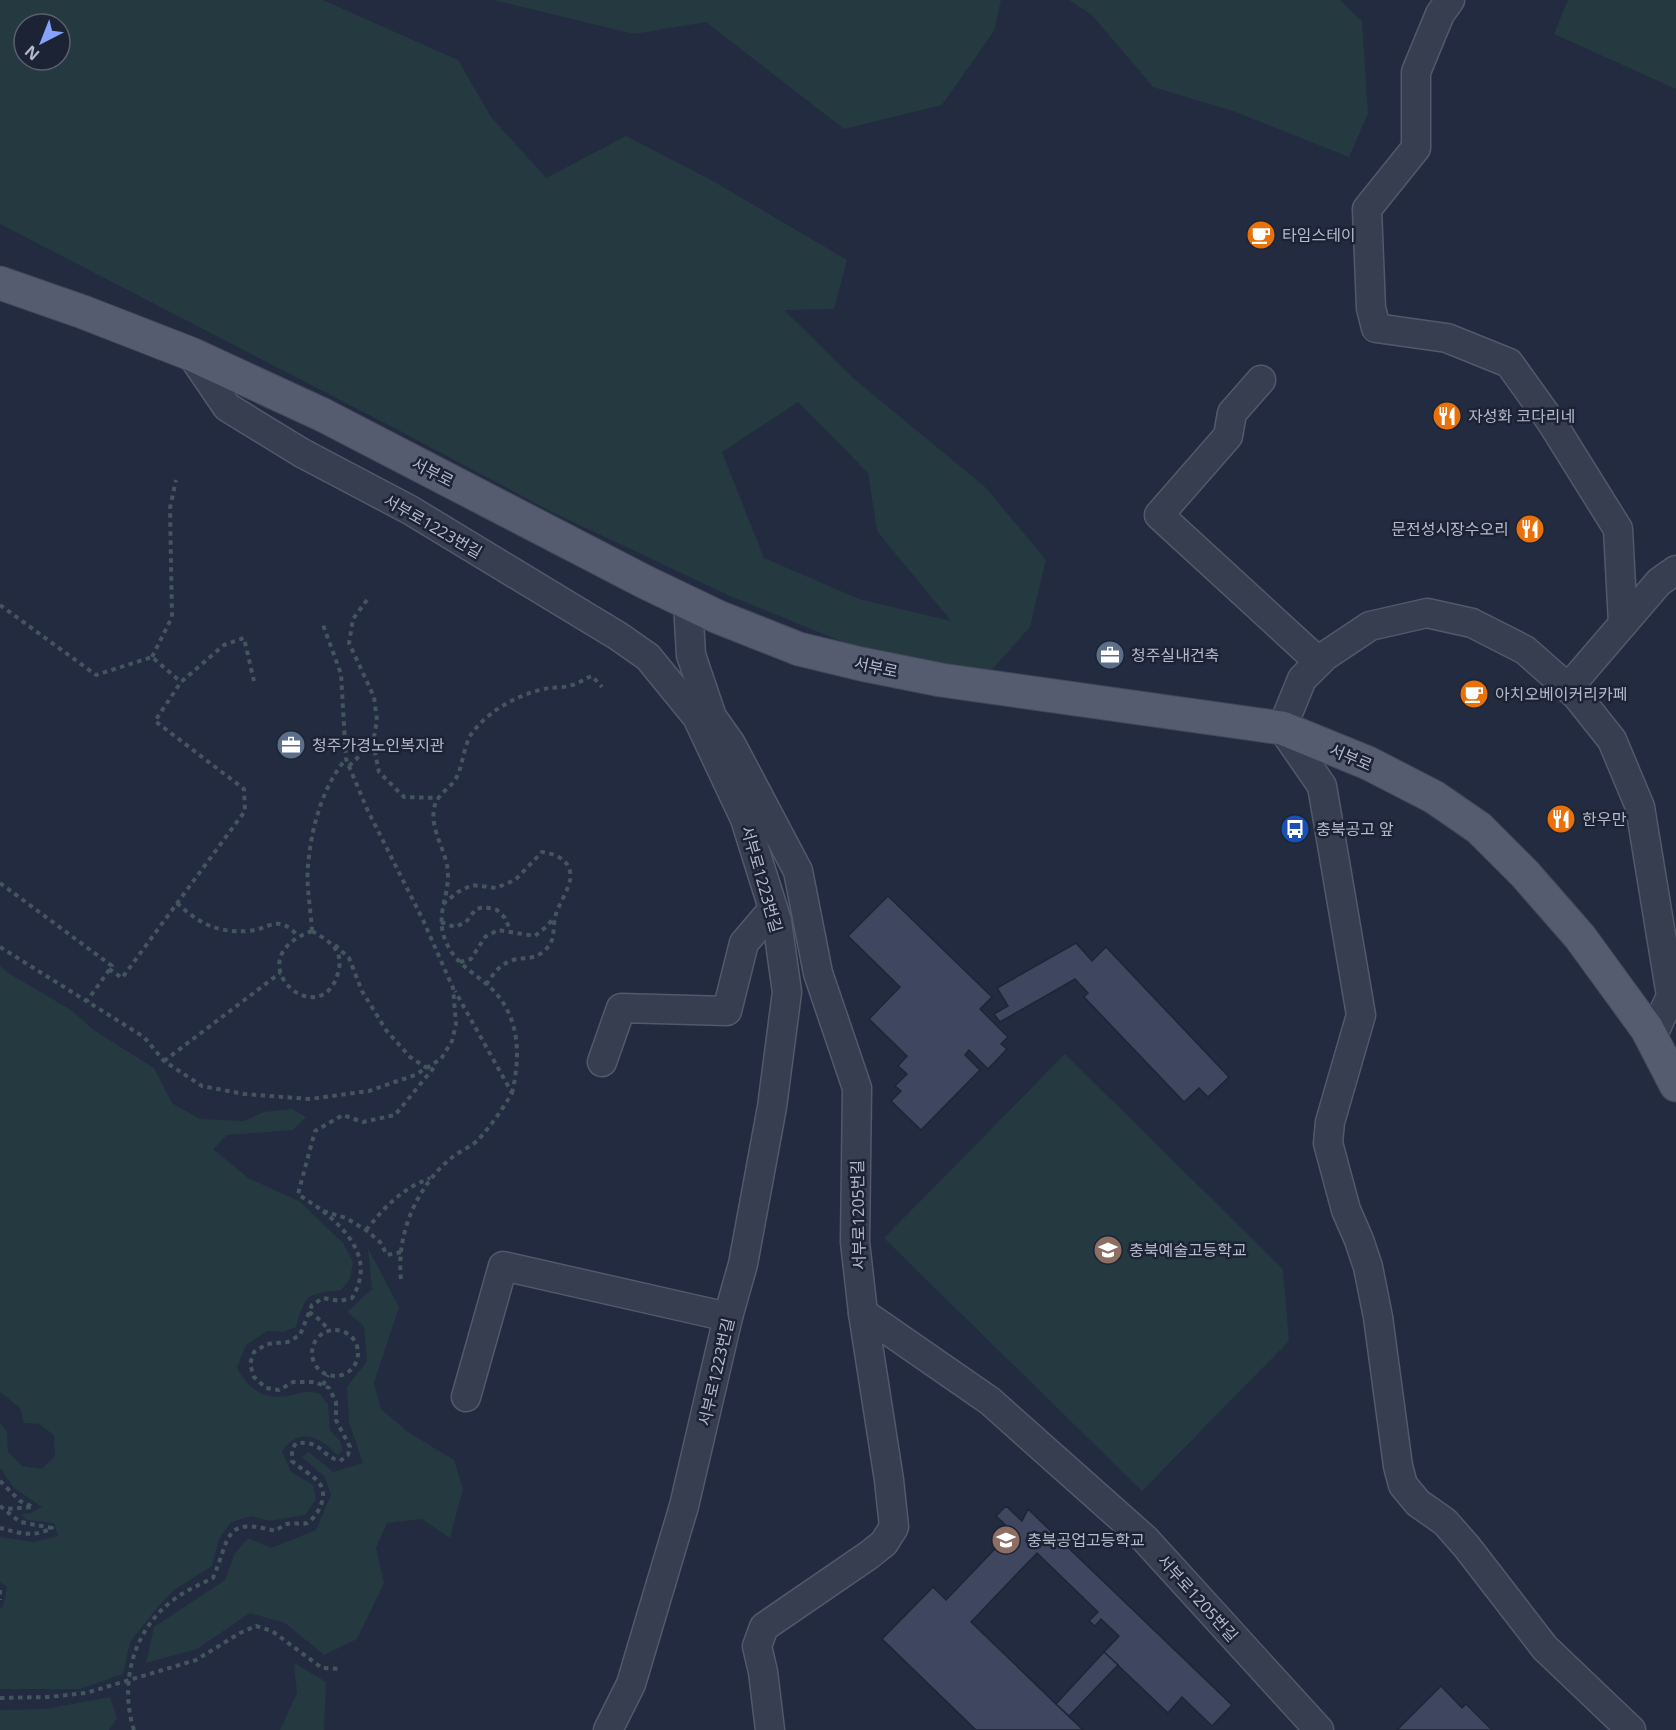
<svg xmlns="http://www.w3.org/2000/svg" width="1676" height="1730" viewBox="0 0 1676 1730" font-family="'Noto Sans','Noto Sans KR',sans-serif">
<rect width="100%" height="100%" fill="#232b40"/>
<g fill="#253940" fill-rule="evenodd">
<path d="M0,0H323L458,60L491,117L546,178L626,136L713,181L847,260L834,309L784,310L852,377L985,487L1046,560L1030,627L991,671L865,651L730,596L554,513L402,432L0,224ZM24,24H60V60H24ZM798,402L868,473L877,531L951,621L859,599L764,558L722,452Z"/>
<polygon points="493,0 1001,0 994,31 942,105 844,129 706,22 634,34"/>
<polygon points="1069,0 1340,0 1362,21 1368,114 1349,157 1233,111 1153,87 1092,15"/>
<polygon points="1568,0 1676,0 1676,89 1554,34"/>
<path d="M0,966L8,973L71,1010L95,1031L154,1068L172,1103L200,1119L244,1121L264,1112L292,1109L306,1117L293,1130L227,1135L213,1149L248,1178L299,1201L343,1243L353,1262L350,1279L341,1290C307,1294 306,1293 296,1327L284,1332L267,1331L246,1345L237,1367C247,1388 263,1400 287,1396C305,1393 300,1389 320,1394L328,1404L330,1430L340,1441L343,1451L337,1455C321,1437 299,1426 282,1451L291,1472L313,1485L316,1500L305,1515L269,1521L252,1516L231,1522L219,1539L212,1566L174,1590L157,1608L130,1642L123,1674L80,1689H0V1608L3,1607L7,1587L0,1582V1537L34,1542L58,1536L54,1523L27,1520L21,1514L30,1513L42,1507L14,1488L0,1468V1422L7,1433L8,1452L22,1466L42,1469L55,1456L54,1435L39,1424L24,1423L20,1408L0,1392Z"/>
<polygon points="1065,1054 1283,1269 1289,1341 1142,1491 884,1238"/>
<polygon points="368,1248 399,1307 374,1383 381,1409 408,1432 454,1460 463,1489 450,1538 422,1519 387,1523 376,1548 384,1583 357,1639 324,1655 285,1623 250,1613 197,1649 146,1663 154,1627 225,1580 235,1553 248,1538 271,1548 316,1530 331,1495 325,1477 302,1457 309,1452 333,1472 363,1463 349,1422 347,1387 367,1361 364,1326 347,1312 372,1289"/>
<polygon points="294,1663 326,1682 324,1730 280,1730 297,1693"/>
<polygon points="110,1697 117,1718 109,1730 0,1730 0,1710 45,1709"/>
</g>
<g fill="#3f4760" stroke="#1e2536" stroke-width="1.5">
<polygon points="888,896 992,997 980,1009 1008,1037 1001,1044 1007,1049 988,1069 969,1050 965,1055 980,1070 921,1130 891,1101 901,1091 895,1086 907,1074 898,1066 907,1056 869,1019 900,987 848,936"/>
<polygon points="1076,943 1092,961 1106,947 1229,1077 1208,1097 1199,1088 1184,1102 1084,997 1088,993 1075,979 1000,1022 994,1014 1008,1006 997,988"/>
<polygon points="1006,1506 1022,1521 1028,1509 1232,1705 1212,1726 1182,1697 1168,1713 1104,1652 1119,1636 1101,1619 1095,1626 1089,1621 1098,1612 1037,1553 971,1622 1083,1730 976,1730 882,1639 933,1587 946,1600 1012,1531 996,1516"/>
<polygon points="1104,1652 1118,1665 1069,1716 1056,1704"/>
<polygon points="1441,1686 1462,1708 1466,1704 1492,1730 1397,1730"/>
</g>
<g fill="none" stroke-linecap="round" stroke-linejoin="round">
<g stroke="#52596a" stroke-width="31">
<g id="minor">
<polyline points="1450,0 1440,14 1416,72 1416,148 1367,209 1371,308 1376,328 1447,338 1509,363 1552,423 1618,529 1623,624"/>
<polyline points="191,354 227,407 302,453 410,510 618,636 648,657 697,717 745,819 777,921 787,992 772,1107 743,1264 728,1317 684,1506 631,1684 608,1730"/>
<polyline points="1261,380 1232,413 1228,436 1159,515 1319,662"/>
<polyline points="688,603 691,655 712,717 731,744 798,871 818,973 857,1088 855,1242 863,1313 889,1480 894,1527 884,1543 869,1555 764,1627 757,1646 763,1672 770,1730"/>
<polyline points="1568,688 1659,582 1676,570"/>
<polyline points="602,1062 621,1008 727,1011 744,943 773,909"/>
<polyline points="863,1313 990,1401 1145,1539 1319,1730"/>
<polyline points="466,1397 503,1266 728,1317"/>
<polyline points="1631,1730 1545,1648 1467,1547 1445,1522 1418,1503 1403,1485 1398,1466 1378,1317 1368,1267 1359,1240 1346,1210 1328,1143 1330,1122 1361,1015 1322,786 1282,728 1302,679 1325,656 1370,626 1427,613 1472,623 1525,650 1577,696 1612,740 1640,807 1671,996 1652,1037"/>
</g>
</g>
<g stroke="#414758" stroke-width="35">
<polyline id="major" points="0,283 83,312 191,354 323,415 645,582 718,617 799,649 861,664 941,680 1282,728 1368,763 1434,797 1479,828 1525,874 1580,937 1647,1029 1676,1085"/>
</g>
<g stroke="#43565d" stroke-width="4" stroke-dasharray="4.5 4.5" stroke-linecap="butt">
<polyline points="367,600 353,619 349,643 374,697 377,720 373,743 379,772 404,797 439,798"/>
<polyline points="0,605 96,675 152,657 181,682"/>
<polyline points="152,657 172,617 170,508 176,480"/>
<polyline points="349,766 373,743"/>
<polyline points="0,883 112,966 87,1001"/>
<path d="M177,903C198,923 217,933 248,931C271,929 277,913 298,936"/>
<path d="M443,904L458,892L472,885L496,888L515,880L542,852C557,854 573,861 570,880C569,889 559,904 556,914C551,930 558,939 543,952C533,960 524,957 513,960C500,964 493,974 486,985"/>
<polyline points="441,922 455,927 466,922 476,909 484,907 497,910 505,918 511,932"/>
<path d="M312,931C327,940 343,948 339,969C324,1039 231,960 312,931Z"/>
<path d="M312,931C311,910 306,887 308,866C311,829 322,787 346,759"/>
<polyline points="335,945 349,958 362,991 386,1030 410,1057 427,1068"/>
<polyline points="0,947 144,1037 164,1061 202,1086 244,1094 310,1099 369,1091 415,1075 441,1059 452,1041 456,1024 453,988 423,920 367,809 346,759 341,674 322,622"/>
<polyline points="460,962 471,959 485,937 498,930 535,936 546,927 554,918"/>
<polyline points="109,969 122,978 245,811 244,789 155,721 181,682 224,645 244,638 254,681"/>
<polyline points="164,1061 280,973"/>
<path d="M512,1093C521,1054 520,1016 490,987C474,973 455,963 446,942C435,916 448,900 448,875C448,852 430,832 434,809C436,795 448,790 455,780C463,768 463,746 472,733C490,709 521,693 549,688C556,687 565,688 572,685C579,684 585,678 592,676L602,687"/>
<path d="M366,1230C387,1205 400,1190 430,1178"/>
<polyline points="401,1252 387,1255 380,1242 366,1230 346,1218 323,1211 298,1194 315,1131 343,1115 363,1122 395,1115 436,1065"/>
<path d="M401,1279C396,1235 416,1188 450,1159C458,1152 469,1148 477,1141C491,1126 502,1110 512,1093L455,991"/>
<polyline points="309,1312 320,1320 329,1330"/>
<circle cx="335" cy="1353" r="23"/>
<polyline points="323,1385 328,1375"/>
<polyline points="0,1481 20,1501 33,1507 5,1509"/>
<path d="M0,1506L20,1522L52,1528C33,1538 20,1533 0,1528"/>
<polyline points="0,1590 0,1600"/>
<polyline points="0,1698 48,1697 86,1693 196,1660 240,1633 256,1626 272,1631 322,1668 341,1669"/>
<path d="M134,1730C119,1685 133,1630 172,1601C184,1591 199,1585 213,1578C230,1539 223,1516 275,1531C279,1529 283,1525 287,1524C293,1522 301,1525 307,1523C312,1520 317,1514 319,1509C333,1481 308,1476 292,1461V1450L296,1443C324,1441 319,1455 340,1461L348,1455L350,1447L336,1420V1402L329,1388L315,1382H293L279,1390L266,1388L254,1377L250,1364L254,1352L267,1344L288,1342L300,1335L312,1305L323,1298L340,1301L352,1298C374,1262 351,1234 323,1211"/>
</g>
<use href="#minor" stroke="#373e4f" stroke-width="28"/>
<use href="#major" stroke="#555c6f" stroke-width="33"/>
</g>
<defs>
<g id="cafe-disc" transform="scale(1.5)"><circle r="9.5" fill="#e8710a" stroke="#1c2334"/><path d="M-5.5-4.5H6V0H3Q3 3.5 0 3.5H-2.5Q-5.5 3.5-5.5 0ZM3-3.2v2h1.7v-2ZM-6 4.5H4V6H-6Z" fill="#fff"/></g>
<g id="restaurant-disc" transform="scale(1.5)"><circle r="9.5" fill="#e8710a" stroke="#1c2334"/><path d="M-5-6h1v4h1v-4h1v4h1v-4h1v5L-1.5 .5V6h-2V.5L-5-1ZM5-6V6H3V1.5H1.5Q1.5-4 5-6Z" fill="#fff"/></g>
<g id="office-disc" transform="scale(1.5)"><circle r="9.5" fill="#5c6f8a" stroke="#1c2334"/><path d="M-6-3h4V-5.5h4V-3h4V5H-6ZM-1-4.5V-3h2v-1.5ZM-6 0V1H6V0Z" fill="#fff"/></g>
<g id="bus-disc" transform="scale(1.5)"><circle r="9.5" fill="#1a4fb4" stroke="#1c2334"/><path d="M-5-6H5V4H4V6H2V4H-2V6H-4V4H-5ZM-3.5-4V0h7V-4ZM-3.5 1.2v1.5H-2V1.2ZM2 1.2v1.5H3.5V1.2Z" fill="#fff"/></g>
<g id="school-disc" transform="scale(1.5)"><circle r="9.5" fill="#8d6e63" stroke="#1c2334"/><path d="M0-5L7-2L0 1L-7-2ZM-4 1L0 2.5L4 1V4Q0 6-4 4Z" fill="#fff"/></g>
</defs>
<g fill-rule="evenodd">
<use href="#cafe-disc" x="1261" y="235"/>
<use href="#restaurant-disc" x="1447" y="416"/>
<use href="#restaurant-disc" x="1530" y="529"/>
<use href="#office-disc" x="1110" y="655"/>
<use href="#cafe-disc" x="1474" y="694"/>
<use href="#office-disc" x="291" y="745"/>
<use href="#restaurant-disc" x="1561" y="819"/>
<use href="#bus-disc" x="1295" y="829"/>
<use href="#school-disc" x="1108" y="1250"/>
<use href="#school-disc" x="1006" y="1540"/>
</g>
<g text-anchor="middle" stroke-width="5" stroke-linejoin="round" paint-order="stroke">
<g font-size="16" fill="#b4b9ca" stroke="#1c2334" text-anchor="start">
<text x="1282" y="241">타임스테이</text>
<text x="1468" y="422">자성화 코다리네</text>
<text x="1509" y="535" text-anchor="end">문전성시장수오리</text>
<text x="1131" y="661">청주실내건축</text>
<text x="1495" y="700">아치오베이커리카페</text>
<text x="312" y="751">청주가경노인복지관</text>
<text x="1582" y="825">한우만</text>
<text x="1316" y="835">충북공고 앞</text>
<text x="1129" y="1256">충북예술고등학교</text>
<text x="1027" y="1546">충북공업고등학교</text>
</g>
<g font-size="16" fill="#b4b9ca" stroke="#1c2334">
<text transform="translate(433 472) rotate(27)" y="6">서부로</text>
<text transform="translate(433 526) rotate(30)" y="6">서부로1223번길</text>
<text transform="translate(876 667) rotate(12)" y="6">서부로</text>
<text transform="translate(1351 757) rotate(23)" y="6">서부로</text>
<text transform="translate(762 879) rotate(74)" y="6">서부로1223번길</text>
<text transform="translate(858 1215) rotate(-91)" y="6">서부로1205번길</text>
<text transform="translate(716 1372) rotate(-77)" y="6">서부로1223번길</text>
<text transform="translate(1198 1598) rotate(48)" y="6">서부로1205번길</text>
</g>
</g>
<g transform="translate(42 42) rotate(222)"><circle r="28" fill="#1c2334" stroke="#595f70" stroke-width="1.5"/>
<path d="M0-4.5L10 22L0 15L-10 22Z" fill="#86a2fc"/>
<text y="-9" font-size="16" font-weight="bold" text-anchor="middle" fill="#b4b9ca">N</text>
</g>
</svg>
